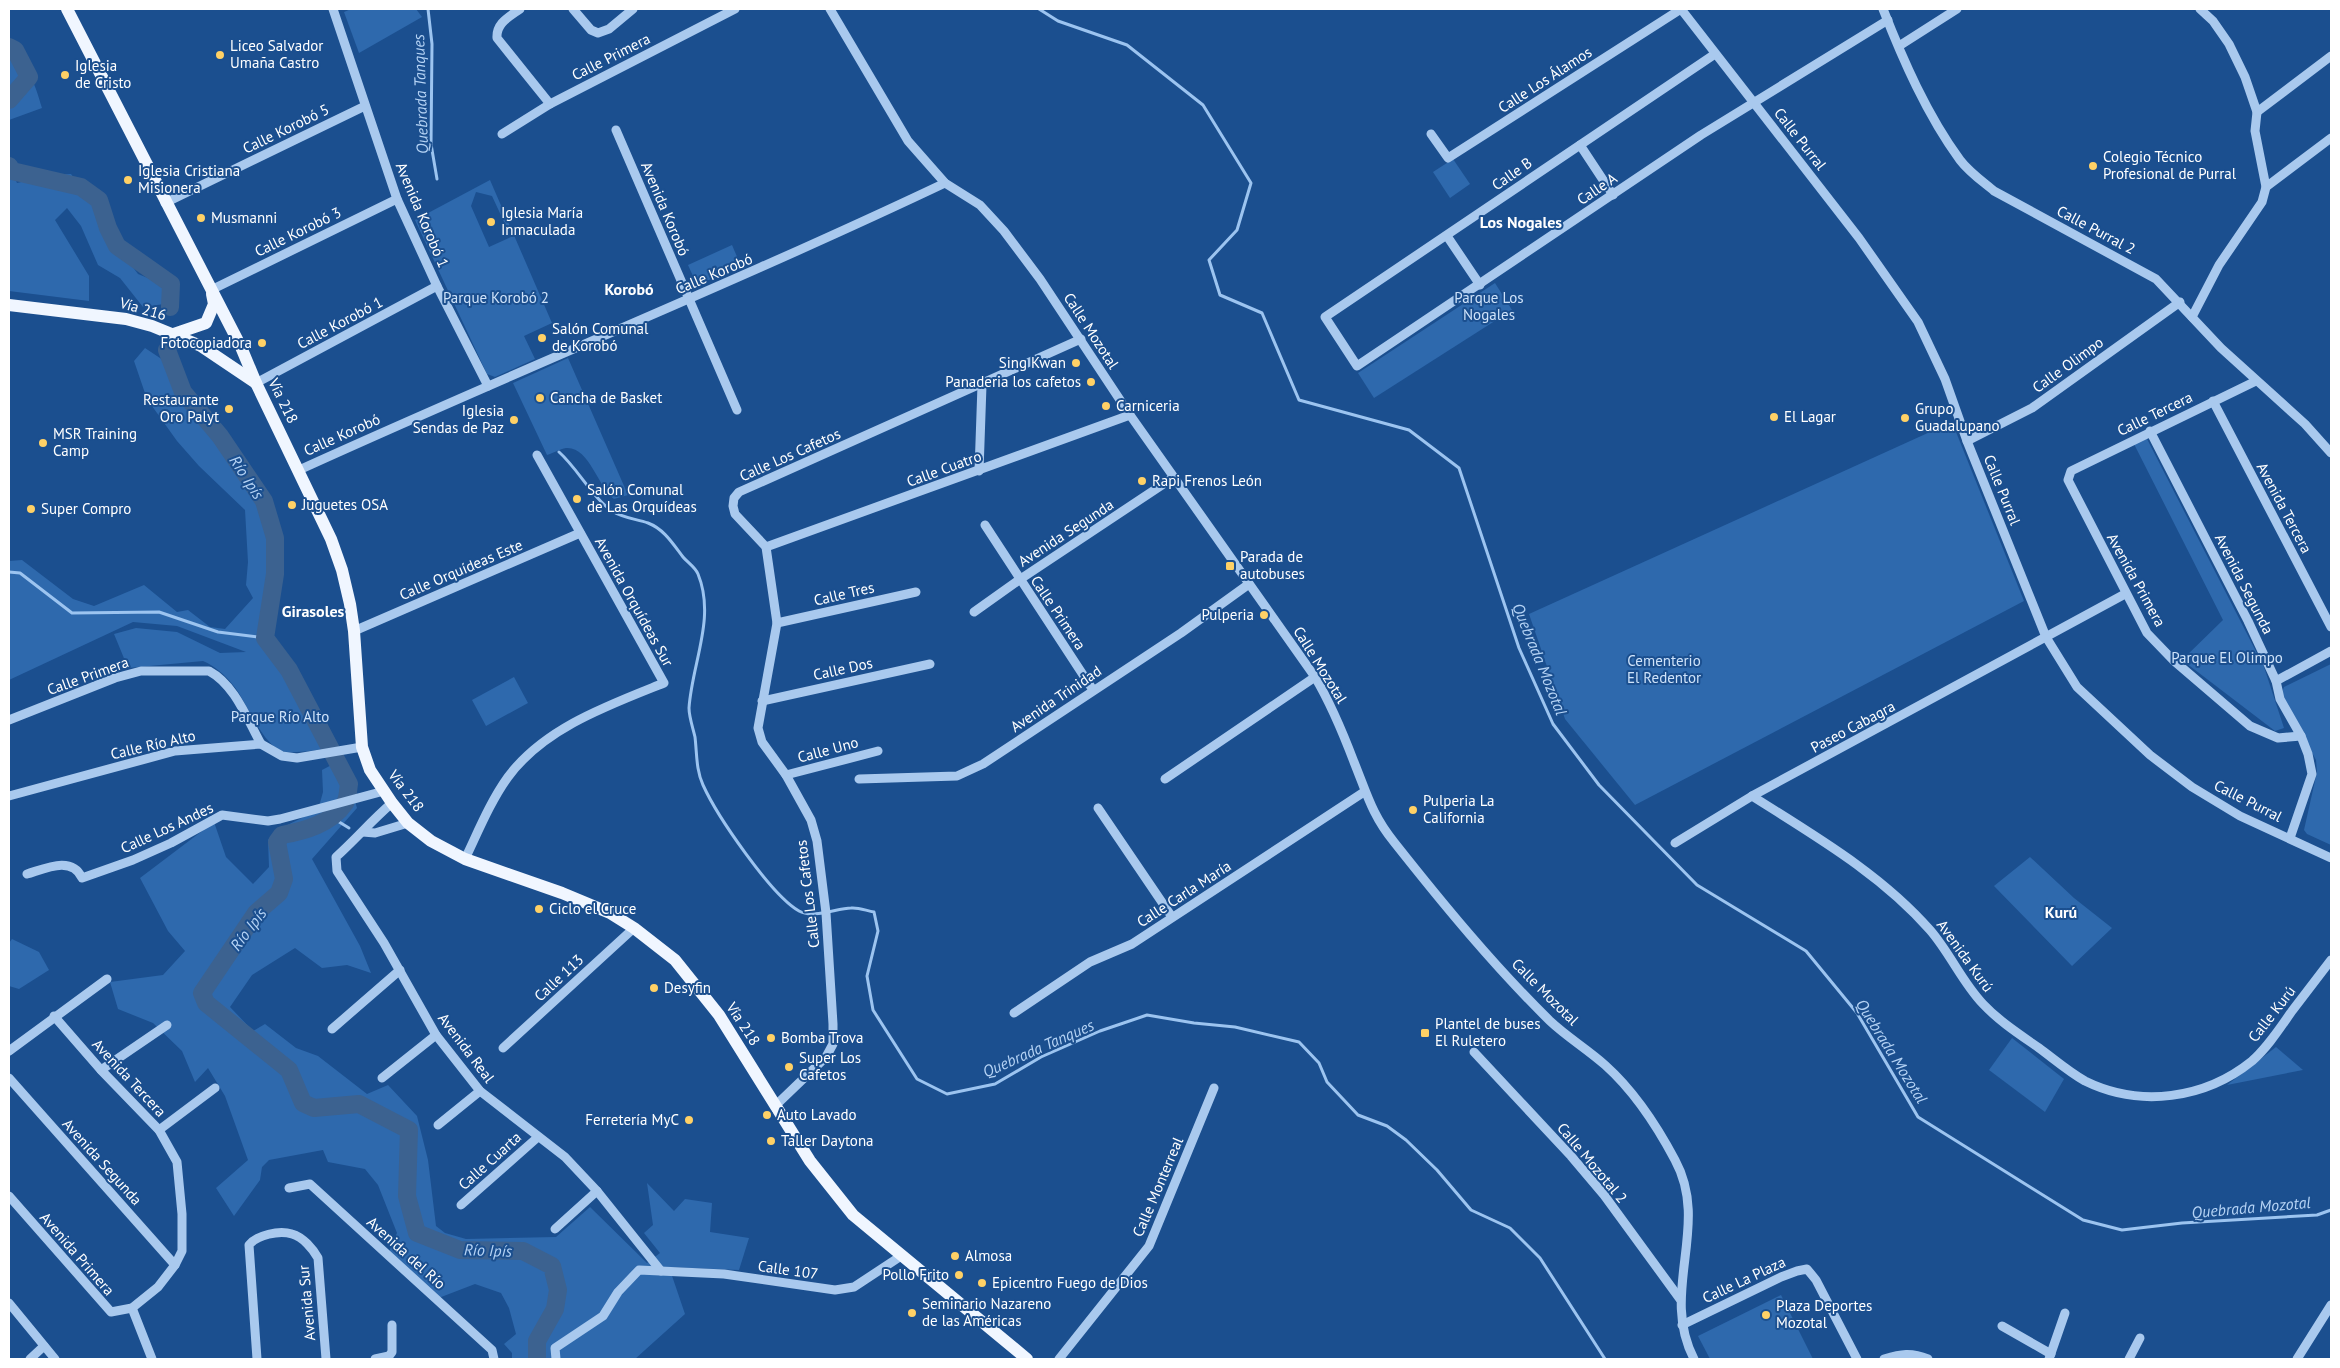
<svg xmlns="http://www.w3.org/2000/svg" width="2340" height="1368" viewBox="0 0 2340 1368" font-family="'PT Sans',sans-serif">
<rect width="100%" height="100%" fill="#1b4f8f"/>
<g fill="#2e69ad" fill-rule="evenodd">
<polygon points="351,9 416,9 422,17 359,53 344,12"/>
<path d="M9,56C32,73 34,81 42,108L9,120Z"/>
<polygon points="1453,159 1470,184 1450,198 1433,172"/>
<polygon points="9,164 17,183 51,175 71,174 108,228 117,246 138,274 165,285 164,304 143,307 120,278 98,265 81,226 67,208 55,220 89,276 89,301 9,291"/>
<path d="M490,180L552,323L524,336L535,359L495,377L487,374L415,220ZM476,192L492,196L511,237L489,247L471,206Z"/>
<polygon points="732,245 741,266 697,285 688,265"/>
<polygon points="1495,283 1512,310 1374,398 1358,373"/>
<path d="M145,348L166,362L173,384L190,415L220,436L264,501L275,538V574L267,606L271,640L288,661L318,721L336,744L325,746L326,749C314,750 300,753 287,752C263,750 247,701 233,685C225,675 215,666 203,661L128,668L114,634L136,628L177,632L220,653L246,652L177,626L133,622L9,680V561L22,560L73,599L94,606L144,585L177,612L188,610L210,627L225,629L253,598L246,585L248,562L245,510L199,466L177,441L147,399L134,361Z"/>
<path d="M568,358L628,495L614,499C598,487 589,446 566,448C560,449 553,453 547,455L513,383Z"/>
<polygon points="1952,422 2024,601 1635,805 1565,719 1529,614"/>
<polygon points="2146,437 2264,667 2284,728 2275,731 2182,660 2223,620 2134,444"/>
<polygon points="2331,664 2331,845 2307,834 2304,830 2317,772 2316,760 2281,695 2284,687"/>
<polygon points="514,677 528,703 486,726 472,700"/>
<polygon points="343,759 357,808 312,859 360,946 371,973 347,965 322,968 295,948 252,975 230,1007 253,1031 265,1024 296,1048 318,1056 367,1094 388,1085 417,1116 428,1160 436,1226 445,1233 466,1239 556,1237 590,1207 647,1263 660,1253 644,1233 653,1225 647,1183 674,1211 685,1199 712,1203 710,1232 749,1238 739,1270 669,1267 685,1314 635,1359 512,1359 512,1353 504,1344 516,1334 509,1308 501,1293 475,1284 436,1299 389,1252 397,1233 378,1185 365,1169 328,1162 323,1150 269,1160 262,1167 260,1180 234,1216 216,1188 248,1160 225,1096 208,1068 195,1082 182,1051 153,1023 118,1009 110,982 163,975 185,951 168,931 140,878 214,822 226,857 253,884 269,867 268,840 275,831 318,810 323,792 322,770"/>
<polygon points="2030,857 2074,898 2112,928 2072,966 1994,886"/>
<polygon points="12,939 39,952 49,970 19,989 9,986 9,943"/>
<polygon points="2012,1038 2064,1079 2045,1112 1989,1070"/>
<polygon points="2276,1047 2303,1070 2227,1085"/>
<polygon points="1781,1295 1813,1359 1710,1359 1698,1336"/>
</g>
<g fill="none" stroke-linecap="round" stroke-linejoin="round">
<g stroke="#9cc4f0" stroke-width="3">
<polyline points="428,9 432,44 431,144 437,179"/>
<polyline points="1039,9 1058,21 1127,45 1203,105 1251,183 1237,230 1209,260 1220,295 1262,313 1299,400 1409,430 1459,468 1519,648 1553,724 1599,785 1697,885 1806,951 1857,1013 1918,1117 2083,1220 2122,1230 2182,1223 2317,1215 2331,1210"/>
<path d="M559,452C578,469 592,497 612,511C623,518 636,519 648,523C664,529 673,544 683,557C687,562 695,567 698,574C716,618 692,663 689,708C689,717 693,728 695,737C697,754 696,770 703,785C717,816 771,895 799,911C813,919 837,908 851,908C858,907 867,911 874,912L878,931L867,976L873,1010L917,1079L947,1094L995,1084L1041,1057L1100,1031L1147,1015L1194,1023L1235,1027L1299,1042L1319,1063L1327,1082L1358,1115L1387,1126L1406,1140L1437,1170L1471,1210L1510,1228L1540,1258L1605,1359"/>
<polyline points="9,572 20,573 72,613 159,612 218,632 265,638"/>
<polyline points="331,817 349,828"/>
</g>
<g stroke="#3c6290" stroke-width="18">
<polyline points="9,47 15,50 29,77 9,100"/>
<polyline points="9,166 12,171 81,187 99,200 108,228 117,246 171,284 170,307"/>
<path d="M167,350L183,392L220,436L264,501L275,538V574L265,638L289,670L349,784C348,790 348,798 345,803C331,824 304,831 282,835L277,842L284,879L279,893L256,913L202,993L206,1003L289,1070L303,1103L314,1108L359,1104L409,1130L407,1196L417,1233L460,1250L523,1251L552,1266L558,1290L555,1309L537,1341V1359"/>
</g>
<g stroke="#a9c9ee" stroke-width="9">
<polyline points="333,9 397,199 437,286 488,386"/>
<path d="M520,9C509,17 496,23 497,38L550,104"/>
<polyline points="573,9 591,30 598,33 609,29 633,9"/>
<path d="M830,9L908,141L945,183L980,205L1004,231L1040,279L1130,415L1315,677C1331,704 1343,733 1354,762C1367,794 1372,815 1394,842C1443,904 1494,966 1550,1021C1567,1037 1587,1049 1605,1065C1633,1090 1657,1126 1675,1160C1711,1226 1659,1292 1694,1359"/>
<polyline points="1681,9 1859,238 1918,322 1945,379 1967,441 2046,637 2077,687 2150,755 2192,787 2240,816 2331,858"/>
<path d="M1883,9C1903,60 1927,115 1960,160C1969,172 1982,181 1994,191L2156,279L2221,348L2305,424L2331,453"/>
<polyline points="1899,46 1957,9"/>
<polyline points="1715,54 1325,317 1357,366 1701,135 1888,20"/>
<polyline points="2257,112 2331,56"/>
<polyline points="616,130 737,410"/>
<polyline points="502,134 550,104 735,9"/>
<polyline points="1431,134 1448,158 1681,9"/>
<polyline points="1580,145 1613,195"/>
<polyline points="2266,187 2331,138"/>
<polyline points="165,203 365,106"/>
<polyline points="1447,236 1480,285"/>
<polyline points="211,290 397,199"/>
<polyline points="2192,317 2219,265 2262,202 2266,187 2255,131 2257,112 2245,77 2229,44 2213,21 2200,9"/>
<polyline points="2256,381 2071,471 2068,480 2147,633 2173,660 2250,726 2278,738 2301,736"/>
<polyline points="256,383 437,286"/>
<polyline points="2213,401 2331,627"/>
<polyline points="2150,431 2248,621 2276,681 2280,699 2301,736 2308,754 2312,774 2290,838"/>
<polyline points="1967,441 2032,408 2180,302"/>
<path d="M299,470C514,372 732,284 945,183"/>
<polyline points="979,471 982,385"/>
<polyline points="985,525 1093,690"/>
<polyline points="766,547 1130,415"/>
<polyline points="974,612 1019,580 1174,477"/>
<polyline points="777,623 916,592"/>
<polyline points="354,631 580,533"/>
<polyline points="2276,681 2331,651"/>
<polyline points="762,701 930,664"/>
<path d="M9,720L115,678L141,671H209C235,685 247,719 261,744"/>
<polyline points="786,775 878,751"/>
<polyline points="859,779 957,776 983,764 1181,633 1249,584"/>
<polyline points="1165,779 1315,677"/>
<polyline points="9,796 175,751 261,744 282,756 297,758 362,747"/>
<path d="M1752,796C1815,836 1881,874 1930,930C1950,953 1962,982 1983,1004C1999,1021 2019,1034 2039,1048C2054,1059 2069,1072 2085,1081C2140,1108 2205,1099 2252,1061C2268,1047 2280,1028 2292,1011C2305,994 2318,977 2331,960"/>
<path d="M392,803C372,820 356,839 336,857L337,871L384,943L436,1035L480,1091L565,1157L597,1191L661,1271"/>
<polyline points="1098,808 1172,917"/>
<polyline points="363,832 375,833 408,823"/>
<polyline points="1675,843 1752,796 2125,594"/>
<path d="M465,859C478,832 490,802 508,777C544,728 609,705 664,683L537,455"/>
<path d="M27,874C44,869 72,855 82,878L133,860L171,843L222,815L268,821L280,819L384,791"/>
<polyline points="1014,1013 1090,962 1132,944 1364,792"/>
<polyline points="332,1029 400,970"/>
<polyline points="503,1048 634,928"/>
<polyline points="9,1051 107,979"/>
<polyline points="1474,1052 1571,1156 1604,1195 1680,1299"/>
<polyline points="101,1070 167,1025"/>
<polyline points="9,1078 175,1265"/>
<polyline points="382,1078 436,1035"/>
<polyline points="775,1106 826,1057 833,1044 833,1024 826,913 817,841 811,820 786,775 762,742 758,728 777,623 766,547 735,514 733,506 734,498 739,492 1081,339"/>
<polyline points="438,1125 480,1091"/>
<polyline points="159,1130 215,1088"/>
<polyline points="289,1188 310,1184 492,1350 494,1359"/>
<polyline points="9,1196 111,1312 132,1308 158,1287 175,1265 182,1251 182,1214 177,1162 159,1130 101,1070 54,1016"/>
<polyline points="461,1205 538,1137"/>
<polyline points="555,1229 597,1191"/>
<polyline points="9,1303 55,1359"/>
<polyline points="132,1308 152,1359"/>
<polyline points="1682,1325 1781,1277 1797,1271 1807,1269 1816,1280 1857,1359"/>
<polyline points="2002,1326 2051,1354"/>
<polyline points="30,1359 44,1346"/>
<path d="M257,1359L249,1245C257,1235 279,1230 292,1234C303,1237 313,1249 318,1258L326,1359"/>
<polyline points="375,1359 389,1356 392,1352 392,1325"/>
<polyline points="556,1359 555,1348 603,1316 618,1292 639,1270 724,1274 835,1290 854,1287 901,1256"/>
<polyline points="1059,1359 1149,1246 1214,1088"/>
<path d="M1884,1359C1901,1354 1911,1352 1928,1359"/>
<polyline points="2049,1359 2065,1313"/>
<polyline points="2129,1359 2140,1338"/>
<polyline points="2297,1359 2331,1305"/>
</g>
<g stroke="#f0f6ff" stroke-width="12">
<polyline points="67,9 241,347 256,383 331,539 342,570 350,604 354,631 362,747 370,770 392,803 408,823 431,841 465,859 562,893 610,913 634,928 675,960 719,1015 810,1161 853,1215 1027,1359"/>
<polyline points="9,305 126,319 152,326 201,346 256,383"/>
<polyline points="171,335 206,323 214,304 212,294"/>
</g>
</g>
<g fill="#ffd166" stroke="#1b4f8f" stroke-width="2">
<circle cx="220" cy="55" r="5"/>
<circle cx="65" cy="75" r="5"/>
<circle cx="2093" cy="166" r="5"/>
<circle cx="128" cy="180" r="5"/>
<circle cx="201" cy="218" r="5"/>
<circle cx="491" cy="222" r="5"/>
<circle cx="542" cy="338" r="5"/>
<circle cx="262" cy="343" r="5"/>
<circle cx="1076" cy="363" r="5"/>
<circle cx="1091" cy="382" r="5"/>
<circle cx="540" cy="398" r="5"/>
<circle cx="1106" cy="406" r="5"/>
<circle cx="229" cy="409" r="5"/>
<circle cx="1774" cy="417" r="5"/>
<circle cx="1905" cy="418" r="5"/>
<circle cx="514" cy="420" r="5"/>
<circle cx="43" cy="443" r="5"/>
<circle cx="1142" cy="481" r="5"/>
<circle cx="577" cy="499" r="5"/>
<circle cx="292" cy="505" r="5"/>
<circle cx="31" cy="509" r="5"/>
<rect x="1225" y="561" width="10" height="10" rx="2.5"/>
<circle cx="1264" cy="615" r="5"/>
<circle cx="1413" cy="810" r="5"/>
<circle cx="539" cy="909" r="5"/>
<circle cx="654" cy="988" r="5"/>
<rect x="1420" y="1028" width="10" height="10" rx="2.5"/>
<circle cx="771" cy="1038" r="5"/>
<circle cx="789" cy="1067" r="5"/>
<circle cx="767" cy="1115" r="5"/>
<circle cx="689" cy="1120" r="5"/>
<circle cx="771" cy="1141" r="5"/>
<circle cx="955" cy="1256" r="5"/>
<circle cx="959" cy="1275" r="5"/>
<circle cx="982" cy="1283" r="5"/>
<circle cx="912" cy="1313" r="5"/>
<circle cx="1766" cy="1315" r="5"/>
</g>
<g text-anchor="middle" stroke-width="4" stroke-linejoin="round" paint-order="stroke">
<g font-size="15" fill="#fff" stroke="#1b4f8f" text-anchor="start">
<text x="230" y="51">Liceo Salvador<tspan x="230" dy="17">Umaña Castro</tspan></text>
<text x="75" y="71">Iglesia<tspan x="75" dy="17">de Cristo</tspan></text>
<text x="2103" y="162">Colegio Técnico<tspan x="2103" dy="17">Profesional de Purral</tspan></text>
<text x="138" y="176">Iglesia Cristiana<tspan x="138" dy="17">Misionera</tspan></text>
<text x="501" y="218">Iglesia María<tspan x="501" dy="17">Inmaculada</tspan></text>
<text x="211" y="223">Musmanni</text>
<text x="552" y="334">Salón Comunal<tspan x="552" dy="17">de Korobó</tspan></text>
<text x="252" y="348" text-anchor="end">Fotocopiadora</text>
<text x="1066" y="368" text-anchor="end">Sing Kwan</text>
<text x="1081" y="387" text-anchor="end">Panaderia los cafetos</text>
<text x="550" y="403">Cancha de Basket</text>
<text x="219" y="405" text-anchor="end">Restaurante<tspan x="219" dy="17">Oro Palyt</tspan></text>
<text x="1116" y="411">Carniceria</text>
<text x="1915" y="414">Grupo<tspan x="1915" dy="17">Guadalupano</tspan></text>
<text x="504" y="416" text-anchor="end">Iglesia<tspan x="504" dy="17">Sendas de Paz</tspan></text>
<text x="1784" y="422">El Lagar</text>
<text x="53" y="439">MSR Training<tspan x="53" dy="17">Camp</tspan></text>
<text x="1152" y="486">Rapi Frenos León</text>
<text x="587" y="495">Salón Comunal<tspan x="587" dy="17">de Las Orquídeas</tspan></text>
<text x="302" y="510">Juguetes OSA</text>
<text x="41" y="514">Super Compro</text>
<text x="1240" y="562">Parada de<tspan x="1240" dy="17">autobuses</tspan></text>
<text x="1254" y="620" text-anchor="end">Pulperia</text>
<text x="1423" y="806">Pulperia La<tspan x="1423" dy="17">California</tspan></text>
<text x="549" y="914">Ciclo el Cruce</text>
<text x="664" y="993">Desyfin</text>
<text x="1435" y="1029">Plantel de buses<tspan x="1435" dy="17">El Ruletero</tspan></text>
<text x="781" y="1043">Bomba Trova</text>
<text x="799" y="1063">Super Los<tspan x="799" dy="17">Cafetos</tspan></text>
<text x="777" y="1120">Auto Lavado</text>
<text x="679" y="1125" text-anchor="end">Ferretería MyC</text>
<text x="781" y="1146">Taller Daytona</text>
<text x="965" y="1261">Almosa</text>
<text x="949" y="1280" text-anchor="end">Pollo Frito</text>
<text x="992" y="1288">Epicentro Fuego de Dios</text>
<text x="922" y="1309">Seminario Nazareno<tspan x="922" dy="17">de las Américas</tspan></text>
<text x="1776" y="1311">Plaza Deportes<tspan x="1776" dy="17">Mozotal</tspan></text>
</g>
<g font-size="15" fill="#fff" stroke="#1b4f8f">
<text transform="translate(611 57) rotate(-27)" y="5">Calle Primera</text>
<text transform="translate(1545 80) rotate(-33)" y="5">Calle Los Álamos</text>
<text transform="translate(286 129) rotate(-26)" y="5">Calle Korobó 5</text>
<text transform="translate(1800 139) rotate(52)" y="5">Calle Purral</text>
<text transform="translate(1512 174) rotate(-35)" y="5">Calle B</text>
<text transform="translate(1597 189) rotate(-34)" y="5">Calle A</text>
<text transform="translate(665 209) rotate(67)" y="5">Avenida Korobó</text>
<text transform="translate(422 215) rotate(67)" y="5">Avenida Korobó 1</text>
<text transform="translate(2096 230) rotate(28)" y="5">Calle Purral 2</text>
<text transform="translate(298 232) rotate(-26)" y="5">Calle Korobó 3</text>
<text transform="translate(714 274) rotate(-23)" y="5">Calle Korobó</text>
<text transform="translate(143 309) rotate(16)" y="5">Vía 216</text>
<text transform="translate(340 323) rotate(-28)" y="5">Calle Korobó 1</text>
<text transform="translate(1091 331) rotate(57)" y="5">Calle Mozotal</text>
<text transform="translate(2068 365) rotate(-36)" y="5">Calle Olimpo</text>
<text transform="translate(283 401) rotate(64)" y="5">Vía 218</text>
<text transform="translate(2155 414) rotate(-26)" y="5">Calle Tercera</text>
<text transform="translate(342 435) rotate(-24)" y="5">Calle Korobó</text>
<text transform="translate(790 455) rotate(-24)" y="5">Calle Los Cafetos</text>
<text transform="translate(944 469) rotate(-20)" y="5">Calle Cuatro</text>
<text transform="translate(2002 490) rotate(68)" y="5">Calle Purral</text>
<text transform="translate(2284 508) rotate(62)" y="5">Avenida Tercera</text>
<text transform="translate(1066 533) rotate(-33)" y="5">Avenida Segunda</text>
<text transform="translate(461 570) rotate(-23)" y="5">Calle Orquídeas Este</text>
<text transform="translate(2136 580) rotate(61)" y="5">Avenida Primera</text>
<text transform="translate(2244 584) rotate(63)" y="5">Avenida Segunda</text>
<text transform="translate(844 594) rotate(-13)" y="5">Calle Tres</text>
<text transform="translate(634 602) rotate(61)" y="5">Avenida Orquídeas Sur</text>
<text transform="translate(1058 613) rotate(56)" y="5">Calle Primera</text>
<text transform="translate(1320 665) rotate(58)" y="5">Calle Mozotal</text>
<text transform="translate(843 669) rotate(-12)" y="5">Calle Dos</text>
<text transform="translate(88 676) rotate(-20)" y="5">Calle Primera</text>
<text transform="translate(1056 699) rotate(-34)" y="5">Avenida Trinidad</text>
<text transform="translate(1853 727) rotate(-28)" y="5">Paseo Cabagra</text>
<text transform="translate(153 745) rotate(-13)" y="5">Calle Río Alto</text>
<text transform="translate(828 750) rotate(-15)" y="5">Calle Uno</text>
<text transform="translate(406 791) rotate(53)" y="5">Vía 218</text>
<text transform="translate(2248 801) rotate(27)" y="5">Calle Purral</text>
<text transform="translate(167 828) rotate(-25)" y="5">Calle Los Andes</text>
<text transform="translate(808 894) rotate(-97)" y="5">Calle Los Cafetos</text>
<text transform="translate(1184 894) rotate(-33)" y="5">Calle Carla María</text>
<text transform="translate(1965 956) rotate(54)" y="5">Avenida Kurú</text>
<text transform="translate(559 978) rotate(-43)" y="5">Calle 113</text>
<text transform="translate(1545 992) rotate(45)" y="5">Calle Mozotal</text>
<text transform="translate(2272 1014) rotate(-52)" y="5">Calle Kurú</text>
<text transform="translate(743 1024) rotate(57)" y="5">Vía 218</text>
<text transform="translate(466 1048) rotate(53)" y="5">Avenida Real</text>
<text transform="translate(129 1078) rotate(47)" y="5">Avenida Tercera</text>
<text transform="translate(490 1161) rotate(-42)" y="5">Calle Cuarta</text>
<text transform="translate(102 1162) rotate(48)" y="5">Avenida Segunda</text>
<text transform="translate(1592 1163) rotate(50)" y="5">Calle Mozotal 2</text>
<text transform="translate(1158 1187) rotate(-67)" y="5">Calle Monterreal</text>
<text transform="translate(406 1253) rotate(42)" y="5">Avenida del Río</text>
<text transform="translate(77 1254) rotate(49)" y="5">Avenida Primera</text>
<text transform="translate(788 1270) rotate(8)" y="5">Calle 107</text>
<text transform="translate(1744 1280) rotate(-25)" y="5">Calle La Plaza</text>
<text transform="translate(307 1303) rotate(-95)" y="5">Avenida Sur</text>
</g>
<g font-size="15" fill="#cfe3fa" stroke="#1b4f8f">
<text x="496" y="303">Parque Korobó 2</text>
<text x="1489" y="303">Parque Los<tspan x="1489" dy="17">Nogales</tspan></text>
<text x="2227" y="663">Parque El Olimpo</text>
<text x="1664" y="666">Cementerio<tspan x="1664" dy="17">El Redentor</tspan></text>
<text x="280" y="722">Parque Río Alto</text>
</g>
<g font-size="16" font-style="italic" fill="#b5d3f5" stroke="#1b4f8f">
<text transform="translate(420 94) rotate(-92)" y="6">Quebrada Tanques</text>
<text transform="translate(247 477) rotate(57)" y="6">Río Ipís</text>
<text transform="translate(1540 659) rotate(68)" y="6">Quebrada Mozotal</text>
<text transform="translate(248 929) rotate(-53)" y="6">Río Ipís</text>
<text transform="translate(1038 1048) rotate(-24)" y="6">Quebrada Tanques</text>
<text transform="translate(1892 1051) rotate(58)" y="6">Quebrada Mozotal</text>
<text transform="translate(2251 1207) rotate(-5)" y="6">Quebrada Mozotal</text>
<text transform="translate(488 1250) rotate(2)" y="6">Río Ipís</text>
</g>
<g font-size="16" font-weight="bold" fill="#fff" stroke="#1b4f8f">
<text x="1521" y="228">Los Nogales</text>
<text x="629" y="295">Korobó</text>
<text x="313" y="617">Girasoles</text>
<text x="2061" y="918">Kurú</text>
</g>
</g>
<rect width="2340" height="1368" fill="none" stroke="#ffffff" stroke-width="20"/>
</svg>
